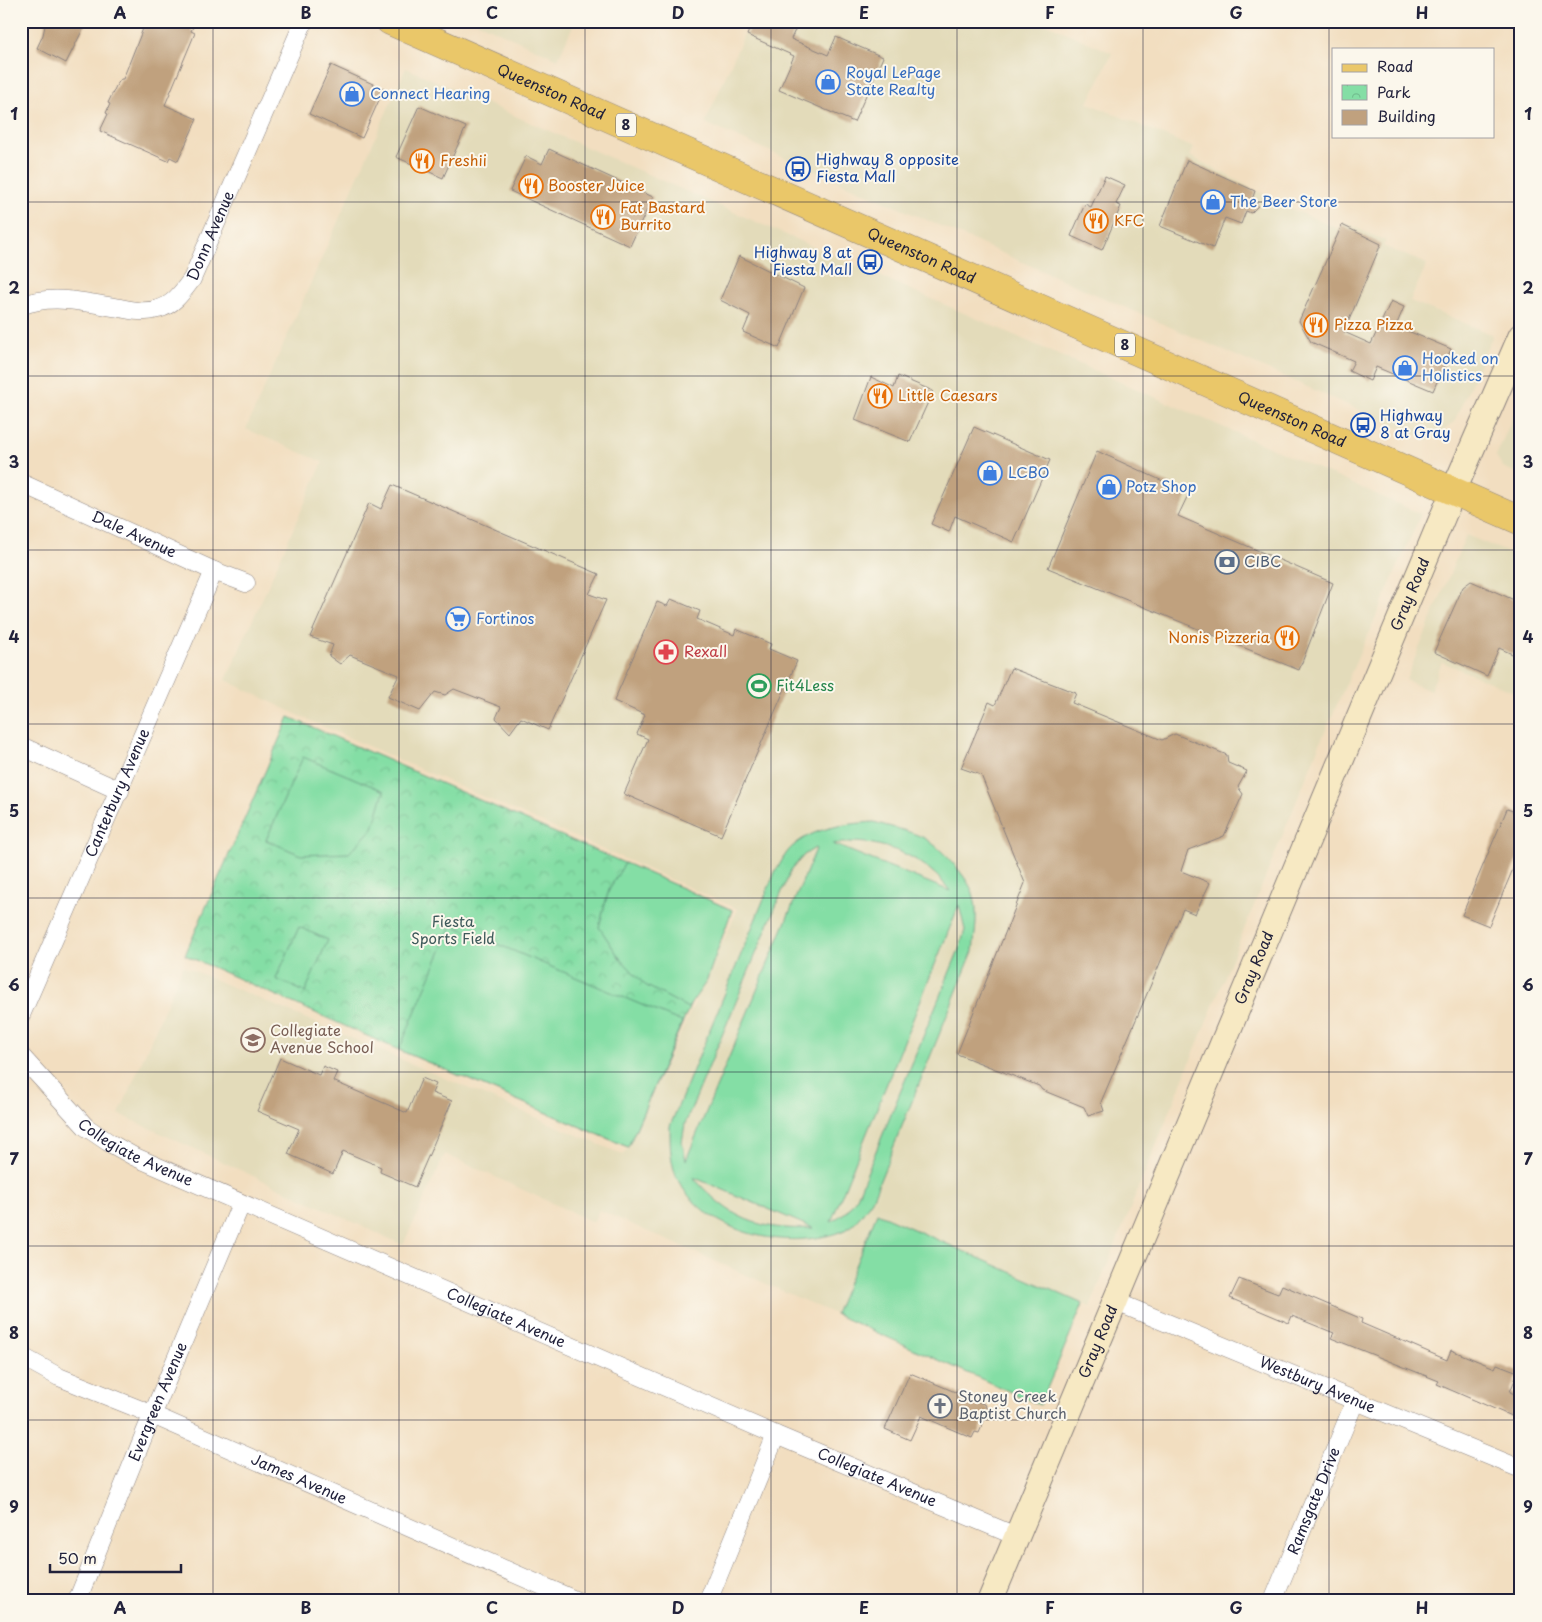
<svg xmlns="http://www.w3.org/2000/svg" width="1542" height="1622" viewBox="0 0 1542 1622" font-family="'Playpen Sans',sans-serif">
<defs>
<pattern id="park-crowns" width="20" height="18" patternUnits="userSpaceOnUse" patternTransform="scale(1.25)"><rect width="20" height="18" fill="#84dea5"/><path d="M2 6a3 3 0 1 1 6 0M12 15a3 3 0 1 1 6 0" fill="none" stroke="#72be8f"/></pattern>
</defs>
<rect width="100%" height="100%" fill="#fbf7ec"/>
<filter id="ink" filterUnits="userSpaceOnUse"><feTurbulence type="fractalNoise" baseFrequency=".02" numOctaves="2"/><feDisplacementMap in="SourceGraphic" scale="10" xChannelSelector="R" yChannelSelector="G"/><feConvolveMatrix kernelMatrix="1 2 1 2 8 2 1 2 1" color-interpolation-filters="sRGB"/></filter>
<filter id="wash" filterUnits="userSpaceOnUse"><feTurbulence type="fractalNoise" baseFrequency=".0096" numOctaves="4" result="noise"/><feDisplacementMap in="SourceGraphic" scale="20" xChannelSelector="R" yChannelSelector="G"/><feGaussianBlur stdDeviation="1.12" result="paint"/><feColorMatrix in="noise" values="0 0 0 0 0 0 0 0 0 0 0 0 0 0 0 0 0 1.4 0 .05"/><feComposite in="paint" operator="in"/></filter>
<g filter="url(#wash)">
<rect width="100%" height="100%" fill="#f2dec0"/>
<g fill="#e3dbba">
<polygon points="474,21 575,21 558,59"/>
<polygon points="750,21 1040,21 1112,53 1088,103 1194,148 1190,156 1292,209 1339,229 1343,222 1386,241 1383,246 1427,264 1410,301 1493,335 1454,422 1440,434 1428,440 705,123"/>
<polygon points="406,68 1421,514 1321,741 1090,1307 877,1213 835,1314 599,1210 593,1222 445,1154 403,1245 119,1114 183,966 624,1155 738,909 302,717 226,680 323,462 246,429"/>
<polygon points="1521,398 1521,475 1503,467 1496,456"/>
<polygon points="1466,535 1521,558 1521,695 1442,662 1430,691 1406,680"/>
</g>
<polygon fill="url(#park-crowns)" stroke="#538070" points="289,717 732,910 628,1147 399,1050 185,955"/>
<g fill="#84dea5" stroke="#538070" fill-rule="evenodd">
<polygon points="303,757 384,791 373,828 349,853 301,855 266,840"/>
<path d="M874,822C889,827 907,830 922,837C938,844 967,876 973,893C979,912 975,932 973,951L872,1200C863,1212 855,1227 840,1232C786,1251 709,1234 679,1182C670,1166 670,1144 670,1126L775,872C780,865 785,853 792,847C814,827 846,824 874,822ZM850,842C889,842 927,859 950,891L833,844ZM815,848L816,849L686,1160L682,1142L685,1124L791,870L804,855ZM959,905L965,930L960,947L857,1197L846,1212L831,1222ZM693,1177L813,1228C758,1231 730,1219 693,1177Z"/>
<polygon points="625,863 732,910 706,982 688,1008 645,985 619,957 599,927 609,889"/>
<polygon points="452,925 682,1022 628,1147 399,1050"/>
<polygon points="299,927 328,940 305,992 276,979"/>
<polygon points="877,1213 1083,1304 1040,1405 835,1314"/>
</g>
<g id="blocks">
<g fill="#c0a17e">
<polygon points="46,21 87,21 66,63 37,48 43,35"/>
<polygon points="146,21 196,21 191,31 195,33 165,105 197,119 178,161 170,157 168,161 100,131 108,114 106,113 110,104 108,103 116,86 121,79 123,79"/>
<polygon points="753,21 799,21 791,39 828,55 836,37 883,57 854,122 779,90 794,56 747,35"/>
<polygon points="331,65 384,89 362,138 309,114"/>
<polygon points="419,106 466,127 443,178 396,157"/>
<polygon points="549,149 653,197 630,246 510,191 526,156 542,164"/>
<polygon points="1187,160 1255,191 1253,197 1258,206 1251,213 1246,211 1241,224 1225,218 1213,248 1160,226"/>
<polygon points="1105,176 1125,185 1116,204 1121,206 1102,250 1071,236 1085,204 1091,207"/>
<polygon points="1342,225 1381,244 1344,332 1371,344 1391,301 1404,307 1396,326 1451,349 1433,391 1376,367 1370,381 1349,371 1354,361 1311,342 1299,321"/>
<polygon points="739,256 804,288 779,348 743,332 750,315 720,300"/>
<polygon points="898,376 933,391 910,442 855,420 871,377 894,388"/>
<polygon points="974,427 1050,460 1014,542 955,516 949,532 931,524"/>
<polygon points="1097,451 1189,493 1178,516 1333,583 1299,670 1048,568"/>
<polygon points="392,485 599,574 589,594 606,600 548,730 521,718 510,733 496,718 501,707 454,689 445,695 435,692 420,711 388,697 399,675 350,655 340,664 329,656 333,645 310,637 369,503 381,509"/>
<polygon points="1471,581 1521,603 1521,658 1499,648 1487,676 1434,652 1463,587"/>
<polygon points="671,599 700,611 697,619 734,635 736,629 771,644 769,649 797,661 721,836 624,794 648,739 637,734 645,715 614,701 657,602 667,606"/>
<polygon points="1011,668 1076,693 1072,703 1162,740 1175,734 1227,755 1228,763 1247,771 1238,787 1243,794 1224,836 1188,850 1181,871 1210,883 1195,914 1183,909 1101,1102 1104,1111 1088,1116 1084,1107 1042,1090 1039,1086 957,1054 1025,883 981,775 961,768 989,702 995,705"/>
<polygon points="1507,809 1521,814 1521,850 1489,926 1462,915"/>
<polygon points="280,1058 319,1075 323,1066 337,1072 333,1081 407,1113 422,1078 436,1084 432,1093 452,1101 415,1187 380,1172 381,1167 343,1151 333,1174 288,1154 299,1129 257,1111"/>
<polygon points="1239,1279 1278,1294 1282,1285 1362,1319 1361,1323 1447,1360 1451,1350 1495,1368 1497,1364 1518,1372 1510,1392 1519,1396 1511,1416 1437,1384 1439,1381 1331,1338 1334,1333 1292,1316 1289,1323 1230,1298"/>
<polygon points="910,1373 986,1405 985,1407 989,1409 979,1433 975,1432 972,1438 921,1416 910,1440 885,1429"/>
</g>
</g>
</g>
<g filter="url(#ink)">
<use href="#blocks" fill-opacity="0" stroke="#8a807e" stroke-width="1"/>
<g fill="none" stroke-linecap="round" stroke-linejoin="round">
<g stroke="#8a807e" stroke-width="19">
<g id="minor">
<path id="s1" d="M21,306C52,293 88,303 120,308C133,311 145,313 158,309C174,305 183,291 192,279L304,21"/>
<path id="s2" d="M21,483L214,571L246,583"/>
<polyline points="21,746 120,791"/>
<path id="s3" d="M21,1015L214,571"/>
<path id="s4" d="M21,1056L86,1127L108,1142L133,1156L776,1435L1018,1537"/>
<path id="s5" d="M1114,1301L1521,1469"/>
<path id="s6" d="M21,1356L59,1377L139,1409L577,1601"/>
<path id="s7" d="M77,1601L146,1430L241,1204"/>
<polyline points="708,1601 776,1435"/>
<path id="s8" d="M1273,1601L1355,1401"/>
<polyline points="1519,1601 1521,1597"/>
</g>
</g>
<g stroke="#8a807e" stroke-width="27">
<g id="secondary">
<path id="s9" d="M990,1601L1453,492L1521,336"/>
</g>
</g>
<g stroke="#8a807e" stroke-width="29">
<g id="primary">
<path id="s10" d="M390,21L1521,521"/>
</g>
</g>
<use href="#minor" stroke="#fff" stroke-width="18"/>
<use href="#secondary" stroke="#f7e9c3" stroke-width="25"/>
<use href="#primary" stroke="#eac769" stroke-width="28"/>
</g>
</g>
<path fill="none" stroke="#22223b" stroke-width="1" stroke-opacity="0.55" d="M213,21V1601M399,21V1601M585,21V1601M771,21V1601M957,21V1601M1143,21V1601M1329,21V1601M21,202H1521M21,376H1521M21,550H1521M21,724H1521M21,898H1521M21,1072H1521M21,1246H1521M21,1420H1521"/>
<defs>
<g id="shop-ring" transform="scale(1.25)"><circle r="9.5" fill="#fbf7ec" stroke="#3f7fe0" stroke-width="1.5"/><path d="M-5-2.5h2.3a2.7 3.5 0 0 1 5.4 0H5L5.5 6h-11ZM-1.5-2.5h3a1.5 2.3 0 0 0-3 0Z" fill="#3f7fe0"/></g>
<g id="restaurant-ring" transform="scale(1.25)"><circle r="9.5" fill="#fbf7ec" stroke="#e8710a" stroke-width="1.5"/><path d="M-5-6h1v4h1v-4h1v4h1v-4h1v5L-1.5 .5V6h-2V.5L-5-1ZM5-6V6H3V1.5H1.5Q1.5-4 5-6Z" fill="#e8710a"/></g>
<g id="bus-ring" transform="scale(1.25)"><circle r="9.5" fill="#fbf7ec" stroke="#1a4fb4" stroke-width="1.5"/><path d="M-5-6H5V4H4V6H2V4H-2V6H-4V4H-5ZM-3.5-4V0h7V-4ZM-3.5 1.2v1.5H-2V1.2ZM2 1.2v1.5H3.5V1.2Z" fill="#1a4fb4"/></g>
<g id="bank-ring" transform="scale(1.25)"><circle r="9.5" fill="#fbf7ec" stroke="#5c6f8a" stroke-width="1.5"/><path d="M-6-4H6V4H-6ZM0-2.3a2.3 2.3 0 1 0 0 4.6a2.3 2.3 0 1 0 0-4.6Z" fill="#5c6f8a"/></g>
<g id="supermarket-ring" transform="scale(1.25)"><circle r="9.5" fill="#fbf7ec" stroke="#3f7fe0" stroke-width="1.5"/><path d="M-6-5.5h2.5l.6 2H6L4.5 2H-2.5L-4.4-4H-6ZM-1.5 3.2a1.3 1.3 0 1 0 .1 0ZM3 3.2a1.3 1.3 0 1 0 .1 0Z" fill="#3f7fe0"/></g>
<g id="pharmacy-ring" transform="scale(1.25)"><circle r="9.5" fill="#fbf7ec" stroke="#e0444e" stroke-width="1.5"/><path d="M-2-6h4v4h4v4h-4v4h-4v-4h-4v-4h4Z" fill="#e0444e"/></g>
<g id="stadium-ring" transform="scale(1.25)"><circle r="9.5" fill="#fbf7ec" stroke="#2e9e5b" stroke-width="1.5"/><path d="M0-5a6.5 5 0 1 0 0 10a6.5 5 0 1 0 0-10ZM-3.5-1.8h7v3.6h-7Z" fill="#2e9e5b"/></g>
<g id="school-ring" transform="scale(1.25)"><circle r="9.5" fill="#fbf7ec" stroke="#8d6e63" stroke-width="1.5"/><path d="M0-5L7-2L0 1L-7-2ZM-4 1L0 2.5L4 1V4Q0 6-4 4Z" fill="#8d6e63"/></g>
<g id="church-ring" transform="scale(1.25)"><circle r="9.5" fill="#fbf7ec" stroke="#6b7280" stroke-width="1.5"/><path d="M-1.2-6h2.4v3.5h3.3v2.4h-3.3V6h-2.4V-.1h-3.3v-2.4h3.3Z" fill="#6b7280"/></g>
</defs>
<g fill-rule="evenodd">
<use href="#shop-ring" x="828" y="82"/>
<use href="#shop-ring" x="352" y="94"/>
<use href="#restaurant-ring" x="422" y="161"/>
<use href="#bus-ring" x="798" y="169"/>
<use href="#restaurant-ring" x="531" y="186"/>
<use href="#shop-ring" x="1213" y="202"/>
<use href="#restaurant-ring" x="603" y="217"/>
<use href="#restaurant-ring" x="1096" y="221"/>
<use href="#bus-ring" x="870" y="262"/>
<use href="#restaurant-ring" x="1316" y="325"/>
<use href="#shop-ring" x="1405" y="368"/>
<use href="#restaurant-ring" x="880" y="396"/>
<use href="#bus-ring" x="1363" y="425"/>
<use href="#shop-ring" x="990" y="473"/>
<use href="#shop-ring" x="1109" y="487"/>
<use href="#bank-ring" x="1227" y="562"/>
<use href="#supermarket-ring" x="458" y="619"/>
<use href="#restaurant-ring" x="1287" y="638"/>
<use href="#pharmacy-ring" x="666" y="652"/>
<use href="#stadium-ring" x="759" y="686"/>
<use href="#school-ring" x="253" y="1040"/>
<use href="#church-ring" x="940" y="1406"/>
</g>
<g text-anchor="middle" stroke-width="4" stroke-linejoin="round" paint-order="stroke">
<g fill="#fbf7ec" stroke="#636270" stroke-width="1">
<rect x="616" y="113.5" width="20" height="23" rx="4"/>
<rect x="1115" y="333.5" width="20" height="23" rx="4"/>
</g>
<g font-size="14" font-weight="bold" fill="#22223b">
<text x="626" y="130">8</text>
<text x="1125" y="350">8</text>
</g>
<g font-size="15" fill="#366cbe" stroke="#fbf7ec" text-anchor="start">
<text x="846" y="78">Royal LePage<tspan x="846" dy="17">State Realty</tspan></text>
<text x="370" y="99">Connect Hearing</text>
<text x="1230" y="207">The Beer Store</text>
<text x="1422" y="364">Hooked on<tspan x="1422" dy="17">Holistics</tspan></text>
<text x="1008" y="478">LCBO</text>
<text x="1126" y="492">Potz Shop</text>
<text x="476" y="624">Fortinos</text>
</g>
<g font-size="15" fill="#22223b" stroke="#fbf7ec">
<text dy="5" stroke="none"><textPath href="#s10" startOffset="176">Queenston Road</textPath></text>
<text dy="5" stroke="none"><textPath href="#s1" startOffset="232">Donn Avenue</textPath></text>
<text dy="5" stroke="none"><textPath href="#s10" startOffset="581">Queenston Road</textPath></text>
<text dy="5" stroke="none"><textPath href="#s10" startOffset="986">Queenston Road</textPath></text>
<text dy="5" stroke="none"><textPath href="#s2" startOffset="124">Dale Avenue</textPath></text>
<text dy="5" stroke="none"><textPath href="#s9" startOffset="1091">Gray Road</textPath></text>
<text dy="5" stroke="none"><textPath href="#s3" startOffset="242">Canterbury Avenue</textPath></text>
<text dy="5" stroke="none"><textPath href="#s9" startOffset="686">Gray Road</textPath></text>
<text dy="5" stroke="none"><textPath href="#s4" startOffset="152">Collegiate Avenue</textPath></text>
<text dy="5" stroke="none"><textPath href="#s4" startOffset="558">Collegiate Avenue</textPath></text>
<text dy="5" stroke="none"><textPath href="#s9" startOffset="281">Gray Road</textPath></text>
<text dy="5" stroke="none"><textPath href="#s5" startOffset="220">Westbury Avenue</textPath></text>
<text dy="5" stroke="none"><textPath href="#s7" startOffset="215">Evergreen Avenue</textPath></text>
<text dy="5" stroke="none"><textPath href="#s4" startOffset="962">Collegiate Avenue</textPath></text>
<text dy="5" stroke="none"><textPath href="#s6" startOffset="304">James Avenue</textPath></text>
<text dy="5" stroke="none"><textPath href="#s8" startOffset="108">Ramsgate Drive</textPath></text>
</g>
<g font-size="15" fill="#164399" stroke="#fbf7ec" text-anchor="start">
<text x="816" y="165">Highway 8 opposite<tspan x="816" dy="17">Fiesta Mall</tspan></text>
<text x="852" y="258" text-anchor="end">Highway 8 at<tspan x="852" dy="17">Fiesta Mall</tspan></text>
<text x="1380" y="421">Highway<tspan x="1380" dy="17">8 at Gray</tspan></text>
</g>
<g font-size="15" fill="#c56008" stroke="#fbf7ec" text-anchor="start">
<text x="440" y="166">Freshii</text>
<text x="548" y="191">Booster Juice</text>
<text x="620" y="213">Fat Bastard<tspan x="620" dy="17">Burrito</tspan></text>
<text x="1114" y="226">KFC</text>
<text x="1334" y="330">Pizza Pizza</text>
<text x="898" y="401">Little Caesars</text>
<text x="1270" y="643" text-anchor="end">Nonis Pizzeria</text>
</g>
<g font-size="15" fill="#4e5e75" stroke="#fbf7ec" text-anchor="start">
<text x="1244" y="567">CIBC</text>
</g>
<g font-size="15" fill="#be3a42" stroke="#fbf7ec" text-anchor="start">
<text x="684" y="657">Rexall</text>
</g>
<g font-size="15" fill="#27864d" stroke="#fbf7ec" text-anchor="start">
<text x="776" y="691">Fit4Less</text>
</g>
<g font-size="15" fill="#3f5a5b" stroke="#fbf7ec">
<text x="453" y="927">Fiesta<tspan x="453" dy="17">Sports Field</tspan></text>
</g>
<g font-size="15" fill="#785e54" stroke="#fbf7ec" text-anchor="start">
<text x="270" y="1036">Collegiate<tspan x="270" dy="17">Avenue School</tspan></text>
</g>
<g font-size="15" fill="#5b616d" stroke="#fbf7ec" text-anchor="start">
<text x="958" y="1402">Stoney Creek<tspan x="958" dy="17">Baptist Church</tspan></text>
</g>
</g>
<rect width="1542" height="1622" fill="none" stroke="#fbf7ec" stroke-width="55"/>
<rect x="1332" y="48" width="162" height="90" fill="#fbf7ec" stroke="#a4a2a5"/>
<rect x="1342" y="64" width="25" height="8" fill="#eac769" stroke="#a4a2a5"/>
<text x="1377" y="72" font-size="15" fill="#22223b">Road</text>
<rect x="1342" y="85" width="25" height="15" fill="url(#park-crowns)" stroke="#a4a2a5"/>
<text x="1377" y="98" font-size="15" fill="#22223b">Park</text>
<rect x="1342" y="110" width="25" height="15" fill="#c0a17e" stroke="#a4a2a5"/>
<text x="1377" y="122" font-size="15" fill="#22223b">Building</text>
<path d="M50 1564v8h131v-8" fill="none" stroke="#22223b" stroke-width="2.5"/>
<text x="58" y="1564" font-size="15" fill="#22223b" stroke="#fbf7ec" stroke-width="4" paint-order="stroke">50 m</text>
<rect x="28" y="28" width="1486" height="1566" fill="none" stroke="#22223b" stroke-width="2"/>
<g font-size="16" text-anchor="middle" font-weight="bold" fill="#22223b">
<text x="120" y="19">A</text>
<text x="306" y="19">B</text>
<text x="492" y="19">C</text>
<text x="678" y="19">D</text>
<text x="864" y="19">E</text>
<text x="1050" y="19">F</text>
<text x="1236" y="19">G</text>
<text x="1422" y="19">H</text>
<text x="14" y="120">1</text>
<text x="1528" y="120">1</text>
<text x="14" y="294">2</text>
<text x="1528" y="294">2</text>
<text x="14" y="468">3</text>
<text x="1528" y="468">3</text>
<text x="14" y="643">4</text>
<text x="1528" y="643">4</text>
<text x="14" y="817">5</text>
<text x="1528" y="817">5</text>
<text x="14" y="991">6</text>
<text x="1528" y="991">6</text>
<text x="14" y="1165">7</text>
<text x="1528" y="1165">7</text>
<text x="14" y="1339">8</text>
<text x="1528" y="1339">8</text>
<text x="14" y="1513">9</text>
<text x="1528" y="1513">9</text>
<text x="120" y="1614">A</text>
<text x="306" y="1614">B</text>
<text x="492" y="1614">C</text>
<text x="678" y="1614">D</text>
<text x="864" y="1614">E</text>
<text x="1050" y="1614">F</text>
<text x="1236" y="1614">G</text>
<text x="1422" y="1614">H</text>
</g>
</svg>
